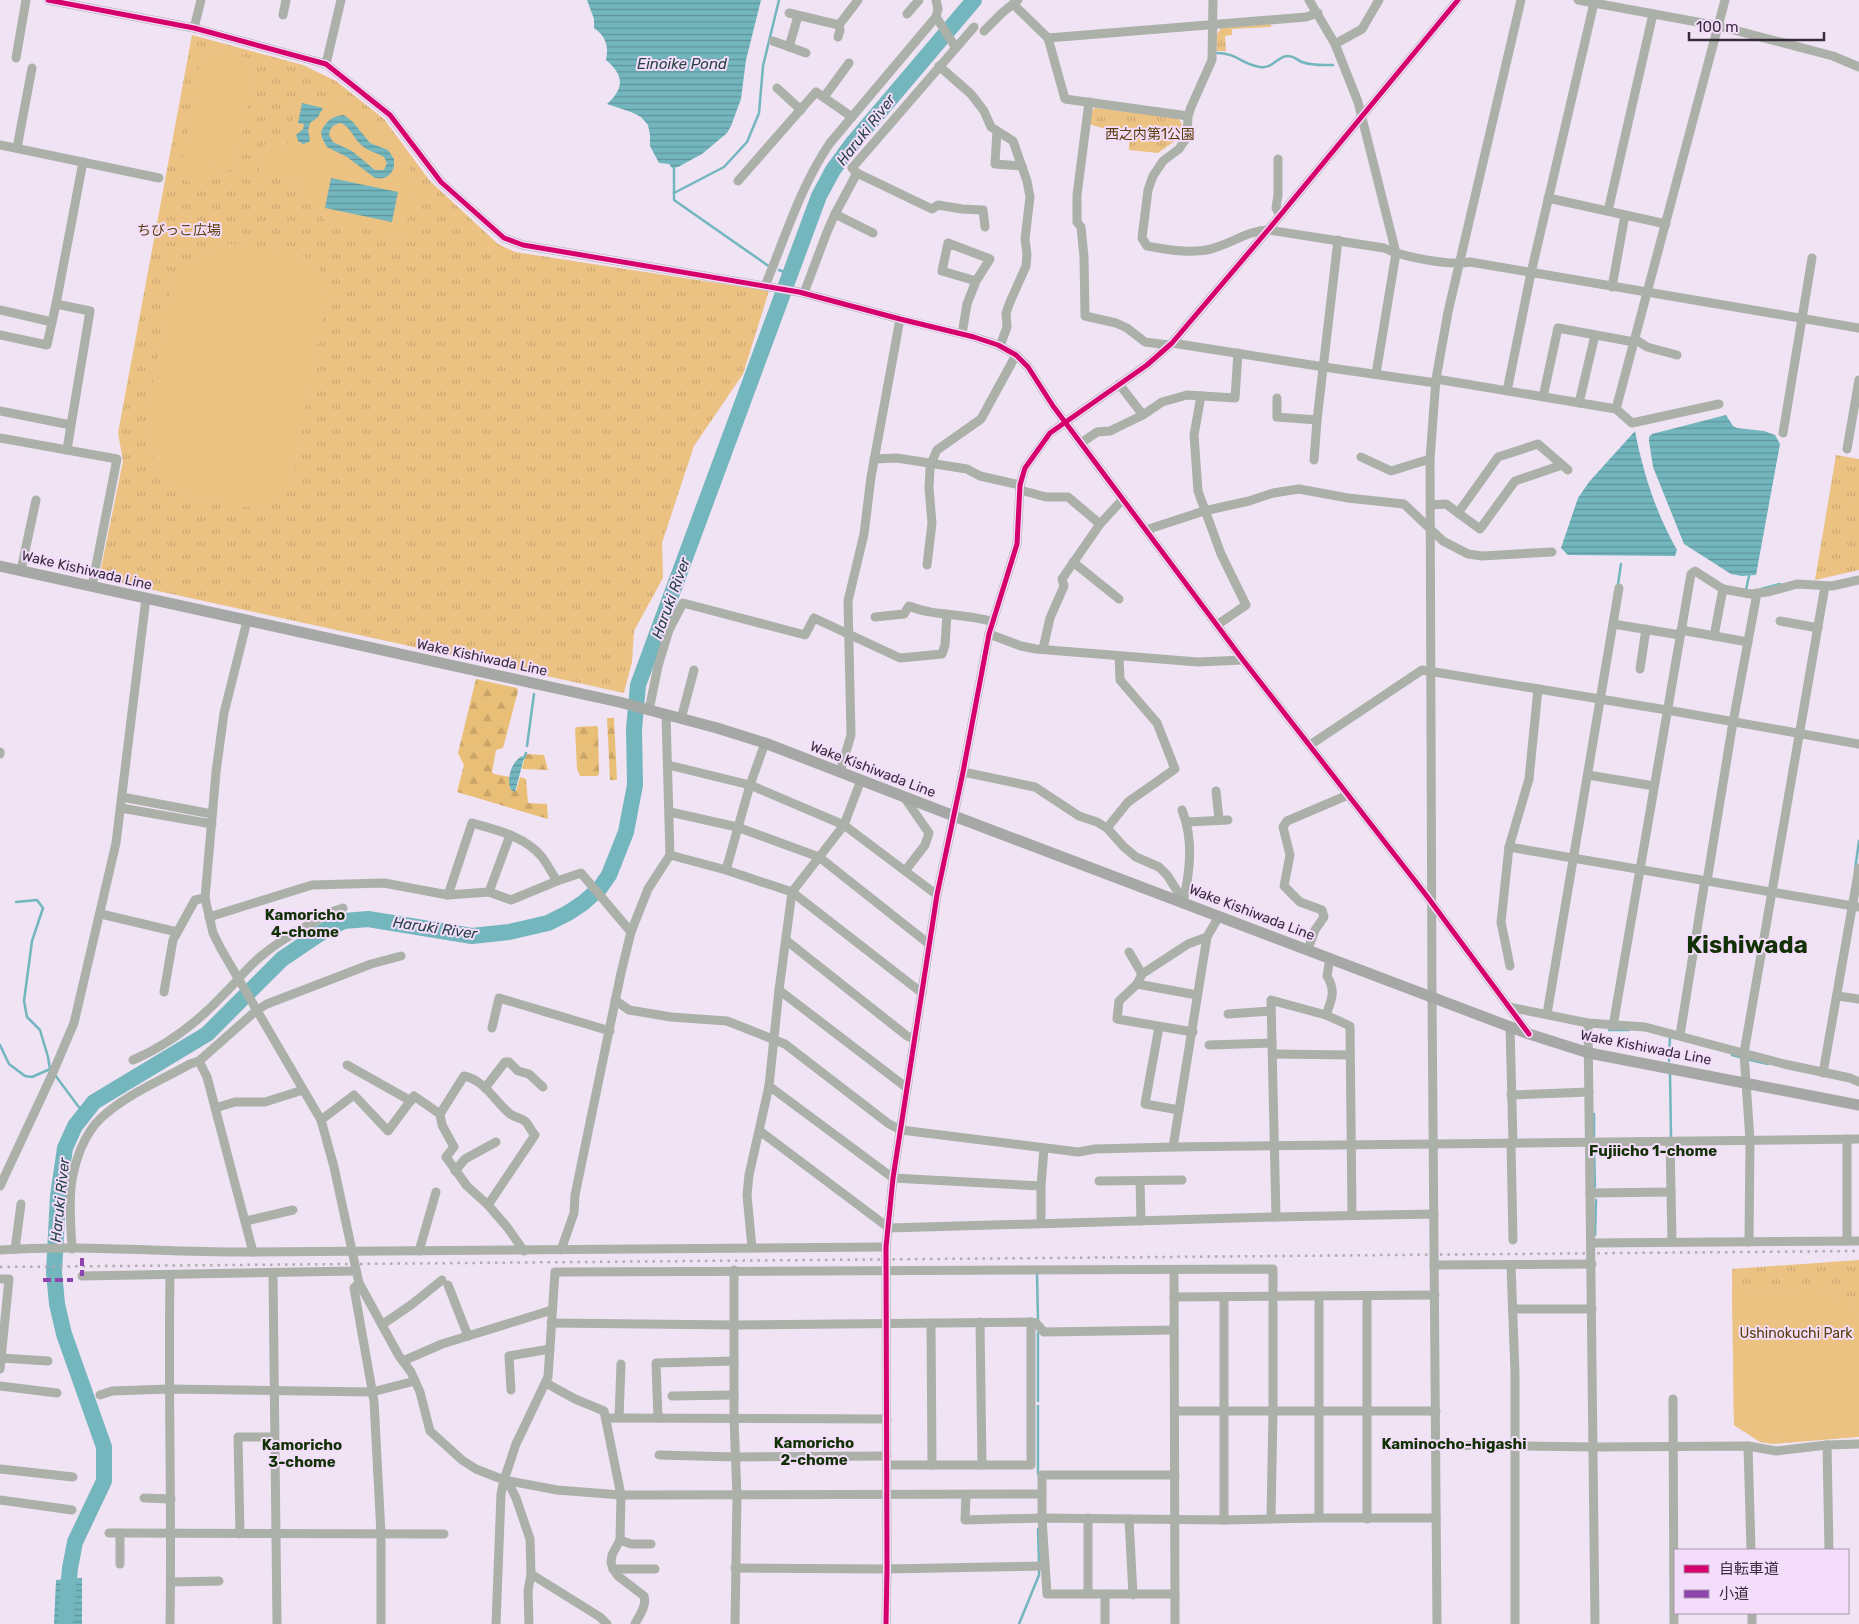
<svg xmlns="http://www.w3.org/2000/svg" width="1859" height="1624" viewBox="0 0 1859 1624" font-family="Rubik,'Noto Sans JP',sans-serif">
<defs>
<pattern id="grass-tufts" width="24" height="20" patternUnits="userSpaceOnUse" patternTransform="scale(1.25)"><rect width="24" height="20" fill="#ecc283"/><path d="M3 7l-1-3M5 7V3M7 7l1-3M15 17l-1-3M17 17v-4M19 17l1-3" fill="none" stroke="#cba772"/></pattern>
<pattern id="forest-firs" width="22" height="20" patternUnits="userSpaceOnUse" patternTransform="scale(1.25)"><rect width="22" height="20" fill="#e9bf77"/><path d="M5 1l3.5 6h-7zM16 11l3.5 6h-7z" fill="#c9a468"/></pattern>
<pattern id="water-rules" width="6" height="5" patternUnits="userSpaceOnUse" patternTransform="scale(1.25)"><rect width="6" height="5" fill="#73b6be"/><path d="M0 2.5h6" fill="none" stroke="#5f949c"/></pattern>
</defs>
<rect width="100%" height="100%" fill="#f0e3f4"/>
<g fill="url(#grass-tufts)">
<polygon points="1271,24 1271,27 1232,29 1232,35 1225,36 1226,51 1217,51 1217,34 1221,28"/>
<polygon points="192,35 303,65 336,81 384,119 430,181 498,244 515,252 769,291 743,374 694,446 662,543 663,578 634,631 632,662 624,693 99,578 123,461 118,433"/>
<polygon points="1095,108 1178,118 1182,124 1176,140 1158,153 1129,150 1129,134 1118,133 1089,124 1091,111"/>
<polygon points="1836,455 1859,459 1859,570 1815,580"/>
<polygon points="1859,1260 1859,1437 1773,1444 1760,1442 1734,1425 1732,1269"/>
</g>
<g fill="url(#forest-firs)">
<polygon points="476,679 517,688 518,691 503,748 496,750 492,772 494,774 510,777 510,789 516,791 520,777 526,779 528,803 547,804 548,819 457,792 464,765 458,753"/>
<polygon points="607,718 614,718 617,780 610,780"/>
<polygon points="596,726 598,727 599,774 597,776 580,776 577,769 575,729 577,727"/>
<polygon points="526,754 544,755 548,770 523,769 522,768"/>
</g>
<g fill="#ecc283">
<polygon points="202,49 256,59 236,171 210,167 206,185 185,181 188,163 182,161"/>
<polygon points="298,93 349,103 378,125 419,184 402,235 323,219 324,214 314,212 315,204 296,200 299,183 258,175 265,143 287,147"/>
<path d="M229,244C253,244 304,246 319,269C325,280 325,292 325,303L293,478C291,483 289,488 286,492C269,516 222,506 199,498C192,496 180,494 174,489C157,473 149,452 145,428L167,301L176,277L192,261L209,250Z"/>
<path d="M1818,1288C1834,1294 1847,1302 1859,1315V1432L1786,1439L1763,1438L1753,1437L1734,1425L1732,1289Z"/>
</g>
<g fill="url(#water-rules)" fill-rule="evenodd">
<path d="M587,0H761L746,60L741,99L731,126L727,133L702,154L678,167L672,168L669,164L659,163L650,146V135L648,125L641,117L631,112L607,104C624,89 625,76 606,60C609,47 606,36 594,28V19Z"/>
<polygon points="302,103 323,108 318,117 310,123 308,131 310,139 309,142 303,144 298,141 296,135 303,129 304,124 298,123"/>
<path d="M344,115L353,122L370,143L388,150L394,159V166C392,176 384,180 375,178L347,157L327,147L322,138L321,132C326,121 332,116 344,115ZM341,123C350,127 353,137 360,144C367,151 375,152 384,157L387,163L384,170H375L352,151L333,142L329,135C330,128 333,124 341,123Z"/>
<polygon points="331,178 398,192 392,222 325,208"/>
<polygon points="1726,415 1733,426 1737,428 1764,431 1775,435 1780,444 1756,575 1742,576 1731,574 1684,544 1653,467 1649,441 1649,437 1652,434"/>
<path d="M1635,431C1643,473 1656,513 1677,550L1675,556L1568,555L1561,548L1578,498L1589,482Z"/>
<path d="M522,756L524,758L515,792L511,790C506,780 511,762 522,756Z"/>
<polygon points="82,1578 82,1624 54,1624 56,1580"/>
</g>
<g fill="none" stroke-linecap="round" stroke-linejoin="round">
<g stroke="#73b6be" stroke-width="2.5">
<path d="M1217,53C1237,53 1241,64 1260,67C1273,69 1277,56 1288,56C1294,56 1297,60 1302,62C1313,66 1323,65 1333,65"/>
<polyline points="674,167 674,200 770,267"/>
<polyline points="674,193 724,167 747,142 759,113 763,66 779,0"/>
<polyline points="779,270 789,274"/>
<polyline points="1618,584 1621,564"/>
<polyline points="1761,589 1780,584"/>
<polyline points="1746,590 1749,576"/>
<polyline points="527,746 534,694"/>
<polyline points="524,758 526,753"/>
<polyline points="1855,870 1859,841"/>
<polyline points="16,902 37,900 43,908 32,941 24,1001 27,1017 40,1030 48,1057 50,1069"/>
<polyline points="1609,1030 1629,1030"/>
<polyline points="0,1045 9,1064 25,1076 32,1077 50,1069"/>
<polyline points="1732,1055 1740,1057"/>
<polyline points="1750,1060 1768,1064"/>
<polyline points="1669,1061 1670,1036"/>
<polyline points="1670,1073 1671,1137"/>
<polyline points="55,1075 84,1114"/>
<polyline points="1594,1114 1594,1136"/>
<polyline points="1594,1148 1595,1187"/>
<polyline points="1595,1235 1596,1200"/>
<polyline points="1037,1273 1038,1320"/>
<polyline points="1038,1401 1038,1333"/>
<polyline points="1038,1406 1038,1474"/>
<polyline points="1038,1529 1039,1563"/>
<polyline points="1019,1624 1039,1575 1039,1570"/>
</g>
<polyline stroke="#73b6be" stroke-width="16" points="65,1624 70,1568 75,1542 104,1481 104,1447 64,1334 57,1304 54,1272 58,1196 65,1148 75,1126 94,1102 207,1034 282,959 325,930 344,921 368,919 472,936 509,932 548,923 568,913 583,903 600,888 609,875 626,832 635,785 634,729 638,685 819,196 833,170 852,144 974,0"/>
<g stroke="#abb0a9" stroke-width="9">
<polyline points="48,0 194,28 326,64 390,115 441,182 504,238 523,245 799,292 900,319 974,337 998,345 1016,355 1028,367 1053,406 1243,660 1426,895 1529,1034"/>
<path d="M1213,0L1212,60L1191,107L1188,116L1187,137L1179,149L1163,161L1153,176L1148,190L1142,238L1147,246C1169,250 1196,255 1217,247C1236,241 1248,231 1268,230L1384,248C1403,257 1449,266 1470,262L1859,328"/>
<polyline points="1309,0 1335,44 1358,102 1396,253 1376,374"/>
<polyline points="1578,0 1719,26 1833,56 1859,67"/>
<polyline points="1013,4 1048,38 1065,99 1188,116"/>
<polyline points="789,13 839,25"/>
<polyline points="907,14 919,0"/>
<polyline points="283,15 286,0"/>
<polyline points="936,17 956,48"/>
<polyline points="974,27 852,168 857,173 932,209 938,205 962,209 983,210 985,227"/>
<polyline points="194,28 201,0"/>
<polyline points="984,31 1002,13 1018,0"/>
<polyline points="838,37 840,30 839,25 858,0"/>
<polyline points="1048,38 1306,17 1318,13"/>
<polyline points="773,41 806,53"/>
<polyline points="1335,44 1362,29 1379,0"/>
<polyline points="789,47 798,16"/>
<polyline points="16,58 26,0"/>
<polyline points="326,64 341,0"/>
<polyline points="939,66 971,94 984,111 991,127 1013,141 1027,181 1030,197 1025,239 1027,254 1026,266 1010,302 1006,313 1007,327 1000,346"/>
<polyline points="777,88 801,110"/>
<polyline points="824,97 849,63"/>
<polyline points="1089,102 1077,195 1077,222 1081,227 1084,257 1085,316 1116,323 1127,328 1145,342 1169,345"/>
<polyline points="997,131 995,164 1022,166"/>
<polyline points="0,145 159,178"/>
<polyline points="17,148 32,68"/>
<polyline points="1278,159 1278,195 1276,208 1280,215"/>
<polyline points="738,181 816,92 852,117"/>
<polyline points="1548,198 1666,224"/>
<polyline points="1608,211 1653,14"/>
<polyline points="835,214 857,173"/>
<path d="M765,286C785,238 800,187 830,143L936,17L938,9L936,0"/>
<polyline points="1612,287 1625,215"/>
<polyline points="804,293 827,232 835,214 873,233"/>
<polyline points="0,310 52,322"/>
<polyline points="962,334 967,304 976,281 990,259 948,243 942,271 976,281"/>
<polyline points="0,335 47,345 56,304"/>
<polyline points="1635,339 1647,347 1677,355"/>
<polyline points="1172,343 1324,367 1436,383"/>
<polyline points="1436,379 1616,409 1632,423 1719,404"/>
<polyline points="1119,384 1143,415"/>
<polyline points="1507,391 1531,273 1594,3"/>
<polyline points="1201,396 1194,435 1198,491 1221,554 1246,605 1217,625"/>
<polyline points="1543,397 1558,328 1634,342"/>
<polyline points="1277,398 1277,417 1317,420"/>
<polyline points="1579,403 1595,335"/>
<polyline points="1616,409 1725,0"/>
<polyline points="0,411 71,425 67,450"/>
<polyline points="71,425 90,311 56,304 83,162"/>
<polyline points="1783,433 1812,258"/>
<polyline points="0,438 117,459 92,586"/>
<polyline points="1081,443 1097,432 1110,431 1143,415 1162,402 1187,395 1235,398 1238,353"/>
<polyline points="1847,449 1859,380"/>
<polyline points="1361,457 1391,471 1430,459"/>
<polyline points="874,459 897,458 967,469 980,476 1020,485"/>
<polyline points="1314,460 1317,420 1338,240"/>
<polyline points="1020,490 1046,497 1068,497 1100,524"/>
<polyline points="1431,505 1446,504 1480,529 1515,481 1562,465"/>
<polyline points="1458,513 1498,457 1538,444 1568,470"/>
<polyline points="1146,530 1204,511 1249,501 1273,493 1299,489 1348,498 1404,504 1443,541 1468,554 1482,556 1552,552"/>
<polyline points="1073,562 1119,599"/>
<polyline points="927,565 932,523 929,488 930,469 933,459 937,450 981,419 1016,355"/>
<polyline points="21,570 36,500"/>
<path d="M875,617L904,614L909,606C936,617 966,613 993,622"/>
<polyline points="247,621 224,713 216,772 205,898 213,933 221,949 321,1120 334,1167 359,1283 354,1288 374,1401 381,1534 381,1624"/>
<polyline points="1780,621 1818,628"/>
<polyline points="1613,624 1680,635"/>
<polyline points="1681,630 1748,642"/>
<polyline points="989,634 1021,646 1036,649 1198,662 1243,660"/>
<polyline points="1714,636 1723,589"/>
<polyline points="1043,649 1050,618 1064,586 1062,579 1100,524 1123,499"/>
<polyline points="1640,669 1646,629"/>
<polyline points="649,710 658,666 669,630 683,603 805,635 814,618 900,658 942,654 945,645 947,614"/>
<polyline points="681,719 694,670"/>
<polyline points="1310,745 1422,670 1667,710 1859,744"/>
<polyline points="0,752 0,754"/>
<polyline points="668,765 750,785 844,825 937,895"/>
<polyline points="840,772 851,735 848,601 864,534 871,477 900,319"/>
<polyline points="963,772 1035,787 1079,816 1097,822 1107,828 1124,847 1136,857 1159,867 1167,875 1183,900"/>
<polyline points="1588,775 1654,786"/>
<polyline points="1216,791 1219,820"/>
<polyline points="122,797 212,814"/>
<polyline points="904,797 929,833 925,845 905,871"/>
<polyline points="121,808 212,824"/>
<path d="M1182,810C1194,840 1190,872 1183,902"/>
<polyline points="670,812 737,827 819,857 929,944"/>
<polyline points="1187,822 1228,820"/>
<polyline points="1107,828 1128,802 1175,769 1157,723 1120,680 1119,656"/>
<polyline points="1509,847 1859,907"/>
<polyline points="670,855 726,870 792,892 922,993"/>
<polyline points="726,870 750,785 765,743"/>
<polyline points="1707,881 1733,722 1757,593"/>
<polyline points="489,892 510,835"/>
<path d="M448,895L472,823C496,830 525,836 542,857C547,864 552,873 557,881"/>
<polyline points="101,914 177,932"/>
<polyline points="209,917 312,885 384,883 448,895 489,892 511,900 557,881 581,873 631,932"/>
<polyline points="787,941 907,1036 915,1039"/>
<polyline points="1308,949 1315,930 1324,917 1322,910 1300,902 1284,886 1290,855 1283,827 1287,821 1348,795"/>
<polyline points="1129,952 1142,974"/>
<polyline points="1510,966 1501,922 1509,847 1529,779 1538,689"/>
<polyline points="1137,984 1197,995"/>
<polyline points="779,990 907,1088"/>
<polyline points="164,992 173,940 195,900 205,898"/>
<polyline points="1837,996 1859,999"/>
<polyline points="615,1000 629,1010 671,1017 727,1021 785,1044 889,1124 901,1130 1078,1152 1095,1149 1173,1147 1859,1139"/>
<polyline points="1509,1007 1588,1023 1645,1027 1784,1064 1850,1078 1859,1082"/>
<polyline points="1228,1014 1271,1011"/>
<polyline points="1547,1014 1619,588"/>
<path d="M1326,1015C1332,999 1336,991 1327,976L1330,958"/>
<polyline points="1588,1023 1595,1624"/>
<polyline points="1510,1026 1513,1143"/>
<polyline points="1613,1026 1691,574 1695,571 1723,589 1750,594 1768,592 1797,584 1832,586 1859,580"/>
<polyline points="1159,1027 1145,1104 1179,1110"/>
<polyline points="492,1028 499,998 610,1031"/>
<polyline points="1193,1032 1117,1019 1119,1001 1137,984 1142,974 1188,944 1207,937"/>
<polyline points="1680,1035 1705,880"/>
<polyline points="1209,1045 1272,1043"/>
<polyline points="1273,1054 1350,1055"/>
<path d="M133,1060C168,1045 199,1021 225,993C237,981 247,968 260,957C282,938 309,925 334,911L343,908"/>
<polyline points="199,1061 207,1077 253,1252"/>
<polyline points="347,1065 411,1101"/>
<polyline points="1823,1073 1859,868"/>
<polyline points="769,1086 893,1178 1041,1186"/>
<polyline points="485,1088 505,1062 509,1062 518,1071 529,1074 543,1087"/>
<polyline points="1511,1095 1589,1092"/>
<polyline points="215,1108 235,1102 265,1102 303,1090"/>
<path d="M440,1114L464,1076C483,1079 495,1101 509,1113C513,1117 522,1118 526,1122C529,1126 531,1131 535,1135L488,1205"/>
<polyline points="321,1120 354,1095 388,1131 414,1096 440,1114 442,1125 454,1147 446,1157 467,1186 488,1205 507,1227 524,1251"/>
<polyline points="760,1131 889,1228 1276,1217 1434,1214"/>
<polyline points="1670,1142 1672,1242"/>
<polyline points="1511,1143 1513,1240"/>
<polyline points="1173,1147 1207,937 1219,916"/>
<polyline points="455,1171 465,1159 496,1142"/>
<polyline points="1099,1181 1182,1180"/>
<polyline points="1140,1181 1141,1221"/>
<polyline points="0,1186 51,1077 74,1023 116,843 146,598"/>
<polyline points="1590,1193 1671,1192"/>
<polyline points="1276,1217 1271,1000 1326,1015 1350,1026 1352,1215"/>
<polyline points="246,1221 293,1210"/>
<polyline points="1041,1223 1041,1186 1044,1148"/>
<polyline points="1847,1241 1847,1139"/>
<polyline points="1749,1242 1750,1140 1744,1053 1825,586"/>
<polyline points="1591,1243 1859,1241"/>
<polyline points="752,1248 747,1195 749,1175 769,1086 779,990 792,892 844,825 861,780"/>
<polyline points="15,1249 21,1204"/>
<path d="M72,1249C71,1229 69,1207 71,1187C74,1163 83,1135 101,1118C125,1095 162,1080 190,1064L199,1061L257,1010L267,1004L371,964L401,956"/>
<path d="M0,1250C83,1244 170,1253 254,1252C464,1251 675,1248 886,1247"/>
<polyline points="561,1250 574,1213 575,1195 621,973 631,932 648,889 670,855 666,715"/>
<polyline points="419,1251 436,1192"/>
<polyline points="1434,1265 1592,1264"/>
<polyline points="1511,1265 1515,1373 1515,1624"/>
<polyline points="734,1270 734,1419 737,1496 735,1624"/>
<polyline points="1174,1270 1175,1624"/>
<polyline points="273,1273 277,1624"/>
<path d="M170,1275C168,1391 172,1507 170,1624"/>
<polyline points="82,1276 355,1271"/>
<polyline points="0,1279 9,1279 0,1369"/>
<polyline points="359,1283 399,1356 411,1372 420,1392 430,1431 462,1460 476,1469 504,1480 557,1490 621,1495 1042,1494"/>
<polyline points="448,1285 468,1336"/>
<polyline points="1174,1297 1435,1295"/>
<polyline points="1224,1297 1224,1520"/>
<polyline points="1319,1297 1319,1518 1436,1518"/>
<polyline points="1513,1309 1592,1309"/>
<polyline points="980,1322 982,1465"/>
<polyline points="551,1323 734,1325 1031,1322 1036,1323 1044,1332 1174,1330"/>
<polyline points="931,1323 932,1465"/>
<polyline points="383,1324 411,1305 442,1280"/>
<polyline points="1,1358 48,1361"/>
<polyline points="403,1361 442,1344 552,1310"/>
<path d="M546,1383L575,1399L604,1411L621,1495L620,1540L612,1555L611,1562L613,1569L618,1576L644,1596C647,1606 639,1616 635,1624"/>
<polyline points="0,1386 57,1393"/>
<polyline points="511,1390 509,1356 550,1349"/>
<polyline points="100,1395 112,1391 169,1389 372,1392 415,1381"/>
<polyline points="672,1396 734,1395"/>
<polyline points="1673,1399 1674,1624"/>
<polyline points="1175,1411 1436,1411"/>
<polyline points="607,1418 887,1419"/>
<polyline points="619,1418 621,1364"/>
<polyline points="658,1418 656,1363 734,1361"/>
<polyline points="1435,1445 1594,1447 1748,1446 1776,1451 1827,1445 1859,1444"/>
<polyline points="1827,1445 1829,1550"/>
<polyline points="1748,1446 1751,1550"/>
<polyline points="659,1455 735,1457 887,1456"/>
<polyline points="887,1465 1031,1465 1031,1322"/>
<polyline points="0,1469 73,1477"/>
<polyline points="1175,1475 1042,1475 1042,1518 1047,1594 1175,1594"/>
<polyline points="507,1480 516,1498 530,1539 531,1574 528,1591 529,1624"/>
<polyline points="966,1495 965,1520 1042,1518 1224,1520 1319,1518"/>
<polyline points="144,1498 171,1499"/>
<polyline points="0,1500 72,1510"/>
<polyline points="1129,1519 1133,1595"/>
<polyline points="1367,1519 1367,1297"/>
<polyline points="109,1533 444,1534"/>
<polyline points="240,1534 238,1437 274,1437"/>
<polyline points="620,1540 631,1544 651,1544"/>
<polyline points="120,1564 120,1533"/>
<polyline points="735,1568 887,1569 1045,1566"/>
<polyline points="613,1569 655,1569"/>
<polyline points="531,1574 600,1617 607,1624"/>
<polyline points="171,1582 219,1581"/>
<polyline points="1088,1594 1088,1518"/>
<polyline points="1105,1594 1105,1624"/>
<polyline points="1752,1613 1752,1624"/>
<polyline points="496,1624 501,1494 504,1480 516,1444 548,1377 555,1272 1273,1269 1273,1411 1271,1518"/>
<polyline points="886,1624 887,1569 886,1247 893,1178 937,895 963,772 989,634 1017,544 1020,485 1025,468 1050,433 1147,365 1172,343 1268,230 1458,0"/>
<polyline points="1437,1624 1432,996 1430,459 1436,379 1448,312 1521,0"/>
</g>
<polyline stroke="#a6a8a5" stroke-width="11" points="0,566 619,702 717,728 765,743 954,816 1529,1034 1589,1053 1859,1105"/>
<polyline stroke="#afadb0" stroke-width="2.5" stroke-dasharray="2.5 5" stroke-linecap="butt" points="0,1267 1859,1251"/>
<g stroke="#8e44ad" stroke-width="4" stroke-dasharray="8 4" stroke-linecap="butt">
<polyline points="82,1258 82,1276"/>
<polyline points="43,1280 73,1280"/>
</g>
<g stroke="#f4dcfb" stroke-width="8">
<g id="cycleway">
<polyline points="48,0 194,28 326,64 390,115 441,182 504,238 523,245 799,292 900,319 974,337 998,345 1016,355 1028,367 1053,406 1243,660 1426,895 1529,1034"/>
<polyline points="886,1624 887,1569 886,1247 893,1178 937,895 963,772 989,634 1017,544 1020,485 1025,468 1050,433 1147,365 1172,343 1268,230 1458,0"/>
</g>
</g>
<use href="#cycleway" stroke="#d6006c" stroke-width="5"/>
</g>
<g text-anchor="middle" stroke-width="4" stroke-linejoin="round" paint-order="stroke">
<g font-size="14" fill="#583e0a" stroke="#f4dcfb">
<text x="1150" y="139">西之内第1公園</text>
<text x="179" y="235">ちびっこ広場</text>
<text x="1796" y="1338">Ushinokuchi Park</text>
</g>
<g font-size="14" fill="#382c3c" stroke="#f4dcfb">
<text transform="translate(87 570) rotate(13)" y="5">Wake Kishiwada Line</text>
<text transform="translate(482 657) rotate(12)" y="5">Wake Kishiwada Line</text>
<text transform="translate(873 769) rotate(21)" y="5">Wake Kishiwada Line</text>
<text transform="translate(1252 912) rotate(21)" y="5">Wake Kishiwada Line</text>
<text transform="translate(1646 1047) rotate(11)" y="5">Wake Kishiwada Line</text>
</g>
<g font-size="15" font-style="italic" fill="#274647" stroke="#f4dcfb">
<text x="682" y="69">Einoike Pond</text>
<text transform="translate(866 130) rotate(-52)" y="5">Haruki River</text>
<text transform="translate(671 598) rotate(-70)" y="5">Haruki River</text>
<text transform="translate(435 928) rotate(8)" y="5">Haruki River</text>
<text transform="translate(60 1200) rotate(-84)" y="5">Haruki River</text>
</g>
<g font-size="15" font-weight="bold" fill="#123205" stroke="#f4dcfb">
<text x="305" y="920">Kamoricho<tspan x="305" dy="17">4-chome</tspan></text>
<text x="1653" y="1156">Fujiicho 1-chome</text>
<text x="814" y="1448">Kamoricho<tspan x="814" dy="17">2-chome</tspan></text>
<text x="1454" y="1449">Kaminocho-higashi</text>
<text x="302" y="1450">Kamoricho<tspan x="302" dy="17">3-chome</tspan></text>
</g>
<g font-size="24" font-weight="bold" fill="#123205" stroke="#f4dcfb">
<text x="1747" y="953">Kishiwada</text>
</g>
</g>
<rect x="1674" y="1549" width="175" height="65" fill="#f4dcfb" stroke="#a996af"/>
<rect x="1684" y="1565" width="25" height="8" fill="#d6006c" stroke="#a996af"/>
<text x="1719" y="1574" font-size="15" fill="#382c3c">自転車道</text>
<rect x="1684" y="1590" width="25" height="8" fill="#8e44ad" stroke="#a996af"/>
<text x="1719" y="1599" font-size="15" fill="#382c3c">小道</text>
<path d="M1689 32v8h135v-8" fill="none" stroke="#382c3c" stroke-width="2.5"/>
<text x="1696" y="32" font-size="15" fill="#382c3c" stroke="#f4dcfb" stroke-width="4" paint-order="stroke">100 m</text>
</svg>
